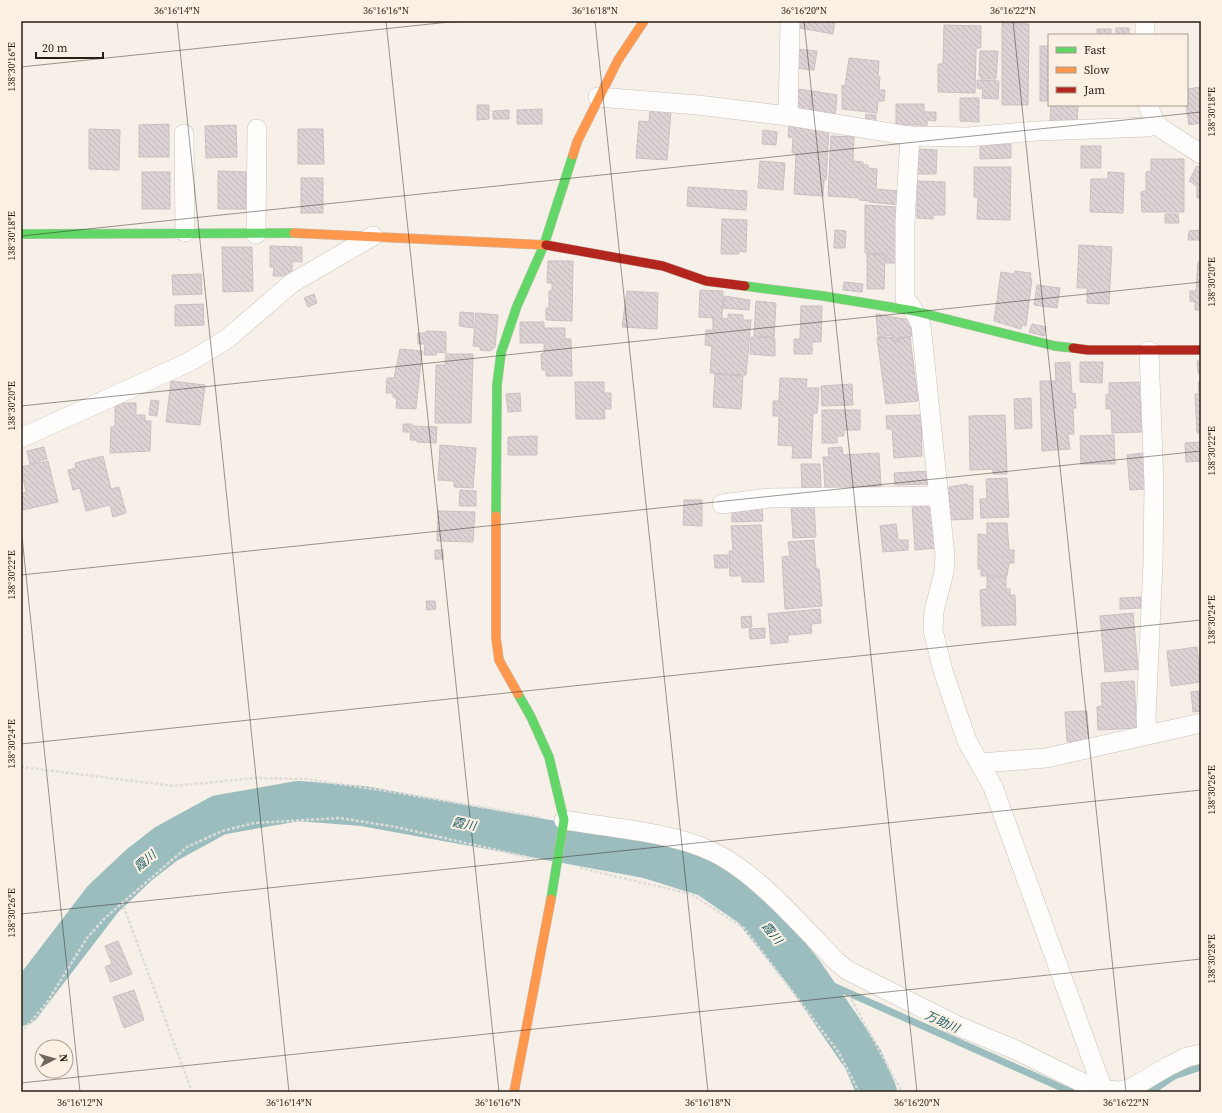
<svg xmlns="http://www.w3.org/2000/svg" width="1222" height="1113" viewBox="0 0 1222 1113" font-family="'Source Serif 4','Noto Sans JP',serif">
<defs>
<pattern id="building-back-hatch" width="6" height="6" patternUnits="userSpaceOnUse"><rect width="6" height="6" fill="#ddd3d5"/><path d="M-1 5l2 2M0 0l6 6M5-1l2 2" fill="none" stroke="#beb5b6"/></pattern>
</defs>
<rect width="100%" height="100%" fill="#f6f0e9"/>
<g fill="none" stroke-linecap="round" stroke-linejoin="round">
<g stroke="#9cbdbe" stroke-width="7">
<polyline points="804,973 1071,1092"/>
<polyline points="1151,1092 1174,1076 1201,1067"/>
</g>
<polyline stroke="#9cbdbe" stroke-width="40" points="21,1006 103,899 139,865 166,844 219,815 298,801 363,806 646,858 707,877 751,907 804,973 863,1059 877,1092"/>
</g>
<g fill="url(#building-back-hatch)" stroke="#c9c0c1">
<polygon points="448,21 617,21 448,22"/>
<polygon points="798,21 835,21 833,34 800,28 797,26"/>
<polygon points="1002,23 1029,24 1028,105 1002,105"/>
<polygon points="944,25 981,26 981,48 976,48 975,93 938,92 938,64 943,64"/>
<rect x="1116" y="28" width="13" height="7"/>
<rect x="1097" y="29" width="14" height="6"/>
<rect x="1040" y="46" width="9" height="55"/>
<polygon points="796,49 817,51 814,70 794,68"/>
<polygon points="980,51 998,51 996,79 981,79 981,76 979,76"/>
<polygon points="849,58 879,61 878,77 880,77 879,90 885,90 884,101 878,101 877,113 842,109 842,85 845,86"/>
<polygon points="977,80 999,81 998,99 982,98 983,89 977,88"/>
<polygon points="1201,87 1201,123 1189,125 1186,105 1187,89"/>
<polygon points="797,89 812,91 809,112 794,110"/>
<polygon points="813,91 837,95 835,118 810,115"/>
<polygon points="960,98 979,98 979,122 960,121"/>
<polygon points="896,104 924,104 924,112 936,112 936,121 927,120 927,129 921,129 921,125 896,125"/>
<polygon points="477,105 489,105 489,119 477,120"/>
<polygon points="1051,105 1078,105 1077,121 1050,121"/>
<polygon points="542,109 542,124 517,124 517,110"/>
<polygon points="509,110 509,119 493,119 493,111"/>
<polygon points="650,110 671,112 667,160 636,158 639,121 649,122"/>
<polygon points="866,114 876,115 875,124 865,123"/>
<polygon points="169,124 169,157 139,157 139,125"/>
<polygon points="236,125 237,157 206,158 205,126"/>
<polygon points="789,125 829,131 826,180 824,180 823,196 794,194 796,153 792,153 793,138 788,137"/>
<polygon points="89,129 120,130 119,170 89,169"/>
<polygon points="298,129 323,129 324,164 298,164"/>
<polygon points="763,130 777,132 776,145 762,144"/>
<polygon points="831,136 854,137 853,161 863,162 863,165 868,165 868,168 877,169 876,189 899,191 899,205 869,202 870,201 859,200 859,198 828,196"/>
<polygon points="980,144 1011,144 1011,158 980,159"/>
<rect x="1081" y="146" width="20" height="22"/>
<polygon points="917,149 937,150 936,174 916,174"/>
<polygon points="1151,159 1184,159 1184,212 1142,212 1141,192 1146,191 1146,172 1151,171"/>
<polygon points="760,161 785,163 783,190 758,188"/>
<polygon points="1197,166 1201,168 1201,198 1197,198 1197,186 1189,181"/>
<polygon points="974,167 1011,167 1010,220 977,219 978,197 974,197"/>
<polygon points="218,171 246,172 246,209 218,209"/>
<rect x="142" y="172" width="28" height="37"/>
<polygon points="1108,172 1124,173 1123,213 1090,212 1091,179 1108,179"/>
<rect x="301" y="178" width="22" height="35"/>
<polygon points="917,181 945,182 945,215 933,215 933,219 917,218"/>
<polygon points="688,187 747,191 746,210 687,206"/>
<polygon points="865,205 897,207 899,263 886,263 886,254 865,253"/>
<polygon points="1165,214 1178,214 1179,223 1165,223"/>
<polygon points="722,219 747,220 746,252 739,251 739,254 721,254"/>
<polygon points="835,230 846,231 845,248 834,248"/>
<polygon points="1201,230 1201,240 1188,240 1189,231"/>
<polygon points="1079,245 1112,247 1109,304 1087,303 1087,288 1077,288"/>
<polygon points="270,246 302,247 302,262 292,261 292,276 273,276 274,267 270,267"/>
<polygon points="222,247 252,247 253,291 223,292"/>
<polygon points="867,254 885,255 884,289 867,289"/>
<polygon points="548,261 573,261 572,321 546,320 546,308 549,308 549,291 552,291 552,283 547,283"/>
<polygon points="1198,262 1201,262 1201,310 1195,310 1195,302 1190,301 1190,291 1196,291"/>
<polygon points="1015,271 1031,273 1030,278 1032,279 1026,326 1022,325 1021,329 994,321 1001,272 1014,274"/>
<polygon points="201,274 202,294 173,295 172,275"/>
<polygon points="844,282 863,284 862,292 843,290"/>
<polygon points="1037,285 1060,288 1057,308 1034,305"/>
<polygon points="700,290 723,291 722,318 728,319 728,314 743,315 743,320 751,320 746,375 710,373 712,346 705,345 706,330 713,330 713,318 699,317"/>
<polygon points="627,291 658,293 657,329 622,327"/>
<polygon points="314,294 317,303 308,307 304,298"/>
<polygon points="724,296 750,300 749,310 723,308"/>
<polygon points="756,301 776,303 774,337 754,336"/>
<polygon points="203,304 204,325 175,326 175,305"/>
<polygon points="801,306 822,306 821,342 812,342 812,354 794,354 794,339 800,339"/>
<polygon points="460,312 474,313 473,328 459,326"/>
<polygon points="476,313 498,315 495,347 490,351 480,350 480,347 473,346"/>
<polygon points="876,314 910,320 912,336 898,338 899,340 893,341 892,335 878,337"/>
<polygon points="520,322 544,322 544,328 565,328 565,339 571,339 572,376 546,376 546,370 542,370 541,354 544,353 544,343 520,343"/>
<polygon points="1032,324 1046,327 1044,336 1029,332"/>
<polygon points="426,331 446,332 446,353 437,352 436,355 424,355 425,344 418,344 418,333 426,333"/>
<polygon points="751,337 775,338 775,356 750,354"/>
<polygon points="892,337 893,342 899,341 899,338 910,337 918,401 886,404 877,338"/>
<polygon points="400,349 422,351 416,409 396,408 397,399 393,397 393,393 386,393 387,378 394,378"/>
<polygon points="446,354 473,354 471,423 435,423 436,365 445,365"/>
<polygon points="1197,361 1201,361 1201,372 1198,373"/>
<polygon points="1070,362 1072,394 1075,393 1076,408 1073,408 1074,434 1068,434 1070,449 1042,451 1040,381 1056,381 1055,363"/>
<polygon points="1080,362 1103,362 1102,383 1080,382"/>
<polygon points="715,374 743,376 741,409 713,407"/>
<polygon points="780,378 807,379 806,388 819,388 817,413 813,413 811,458 792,458 793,446 778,445 779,416 773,416 773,401 779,401"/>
<polygon points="171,381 205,385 200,425 166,422"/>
<polygon points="575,382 604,382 604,393 611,393 611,409 604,409 605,419 576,419"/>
<polygon points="1139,382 1142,432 1112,433 1111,409 1106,409 1106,395 1109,394 1109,383"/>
<polygon points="1198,382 1201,382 1201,433 1197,433 1195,394 1199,394"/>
<polygon points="852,384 853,405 822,406 821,386"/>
<polygon points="520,393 521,411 508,412 506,394"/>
<polygon points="1031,398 1032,428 1015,429 1014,399"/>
<polygon points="151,400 159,401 157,416 149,415"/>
<polygon points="115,403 136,403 136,415 145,415 145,421 151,421 150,451 110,453 111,427 115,426"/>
<polygon points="822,410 860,410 860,430 844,430 844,436 837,436 837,443 822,443"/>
<polygon points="921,415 922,456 894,458 892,429 887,429 886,416"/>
<polygon points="1005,415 1007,474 993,474 993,469 970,470 969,416"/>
<polygon points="403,424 412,424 412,426 437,427 436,443 417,442 417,440 410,440 411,432 403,432"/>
<polygon points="1114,435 1115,464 1081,464 1080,436"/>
<polygon points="537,436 537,455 508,455 508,437"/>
<polygon points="1201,442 1201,461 1186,462 1185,443"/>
<polygon points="440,445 476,448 473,488 454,487 454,481 438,480"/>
<polygon points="44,447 47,459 30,464 27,451"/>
<polygon points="842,447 843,455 879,453 881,486 825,489 823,457 829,457 828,448"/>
<polygon points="1143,453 1146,489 1130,490 1127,455"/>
<polygon points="103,456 111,489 119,487 126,513 113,517 110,505 86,511 80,488 73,490 68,470 76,468 75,463"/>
<polygon points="48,461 58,502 23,510 21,493 26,492 21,467"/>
<polygon points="801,464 820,464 821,488 802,489"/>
<polygon points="930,471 931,484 895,485 894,473"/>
<polygon points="1007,478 1009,517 981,518 980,499 987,499 986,479"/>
<polygon points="967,484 967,486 973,486 973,519 949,520 949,487"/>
<polygon points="460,490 476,491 476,506 459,506"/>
<polygon points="684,500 702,500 702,526 683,525"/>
<polygon points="934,502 937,548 915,550 912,504"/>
<polygon points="814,506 816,537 793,538 791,507"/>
<polygon points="762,508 763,521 732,522 732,509"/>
<polygon points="438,511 475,512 473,542 437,541"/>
<polygon points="987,523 1007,523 1009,550 1014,550 1014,563 1009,563 1007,576 981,576 981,569 978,569 978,534 987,535"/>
<polygon points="896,524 898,540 908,540 908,550 883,552 880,526"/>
<polygon points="761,525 764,582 742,582 742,576 730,576 729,551 733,551 731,526"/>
<polygon points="814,540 816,569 819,569 822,606 785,609 782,557 790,556 788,542"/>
<rect x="435" y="550" width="8" height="9"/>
<polygon points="714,555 728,555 728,568 715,568"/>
<polygon points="987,577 1006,577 1006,589 1010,589 1010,595 1015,595 1016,625 982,626 980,590 987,589"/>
<polygon points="1141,597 1141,608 1120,609 1120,598"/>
<polygon points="426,601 435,601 436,609 427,610"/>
<polygon points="820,609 821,623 811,624 812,633 788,635 788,642 771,644 768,614"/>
<polygon points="1133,613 1138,669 1105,672 1100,616"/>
<polygon points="751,616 752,627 742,628 741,617"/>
<polygon points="765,628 765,638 750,639 749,629"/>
<polygon points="1197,647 1201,682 1171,686 1167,651"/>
<polygon points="1134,681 1137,728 1098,730 1097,707 1102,706 1101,683"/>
<polygon points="1201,691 1201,711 1193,712 1191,692"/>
<polygon points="1087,711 1089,740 1067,742 1065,712"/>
<polygon points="118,941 132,974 111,982 105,967 112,964 105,946"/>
<polygon points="134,990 144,1020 124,1028 113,997"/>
</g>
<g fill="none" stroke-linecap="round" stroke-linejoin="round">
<g stroke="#c9c1b9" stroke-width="20">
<g id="street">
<polyline points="1145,35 1145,21"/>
<polyline points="598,97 698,105 788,116 910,136 968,137 1037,131 1148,127 1155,123 1165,131 1201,154"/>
<polyline points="1148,105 1155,123"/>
<polyline points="788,116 790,21"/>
<polyline points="184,134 185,232"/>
<polyline points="910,136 905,222 905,299 914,311 921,325 945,556 944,572 934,611 933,630 943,671 967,741 993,787 1103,1090"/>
<polyline points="256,234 257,129"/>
<polyline points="21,438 189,362 227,339 292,283 373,236"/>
<polyline points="722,504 769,498 939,496"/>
<polyline points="1147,735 1146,717 1153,563 1154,485 1149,351"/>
<polyline points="980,763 1046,758 1201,723"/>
<path d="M564,820C611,828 672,832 713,852C756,872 803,927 836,961L847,970L958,1026L1016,1050L1085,1084L1103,1090L1121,1091L1133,1087L1167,1067L1187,1057L1201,1054"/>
</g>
</g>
<g stroke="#c9c1b9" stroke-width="10">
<g id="fast">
<polyline points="21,234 294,233"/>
<polyline points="745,286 823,296 914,311 1055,346 1073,348"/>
<polyline points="496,516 497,385 501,353 517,306 544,245 573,155"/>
<polyline points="518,694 531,717 549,757 564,820 551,899"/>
</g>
</g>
<g stroke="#c9c1b9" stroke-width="10">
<g id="slow">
<polyline points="573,155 577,142 618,60 644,21"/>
<polyline points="294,233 546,245"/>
<polyline points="496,516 496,638 499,660 518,694"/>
<polyline points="514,1092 551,899"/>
</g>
</g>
<g stroke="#c9c1b9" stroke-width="10">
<g id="jam">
<polyline points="546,245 663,266 706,281 745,286"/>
<polyline points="1073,348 1088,350 1201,350"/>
</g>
</g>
<g stroke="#dddcd9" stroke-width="2.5" stroke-dasharray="3 2" stroke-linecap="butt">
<polyline points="21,767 173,786 256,778 306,779 387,791 540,817"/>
<polyline points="580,868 691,894 744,928 839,1053 859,1092"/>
<polyline points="122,902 192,1092"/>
<polyline points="849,995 902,1092"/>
<polyline points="21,1033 46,1004 87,938 105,918 187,847 222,831 254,823 340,818 396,827 536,859"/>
</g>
<use href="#street" stroke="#fefdfc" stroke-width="19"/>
<use href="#fast" stroke="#63d668" stroke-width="9"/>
<use href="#slow" stroke="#ff974d" stroke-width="9"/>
<use href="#jam" stroke="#b3261e" stroke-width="9"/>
</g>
<path fill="none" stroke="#281e13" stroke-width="1" stroke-opacity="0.45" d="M177,21L289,1092M386,21L499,1092M595,21L708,1092M804,21L917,1092M1013,21L1126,1092M21,67L459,21M21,236L1201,112M21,406L1201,282M21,527L80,1092M21,575L1201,451M21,744L1201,620M21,914L1201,790M21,1083L1201,959"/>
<g text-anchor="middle" stroke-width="4" stroke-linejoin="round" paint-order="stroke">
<g font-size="12" font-style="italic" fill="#1b5e64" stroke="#fbf0e4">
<text transform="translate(464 824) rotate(11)" y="4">霞川</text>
<text transform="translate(145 861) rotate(-40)" y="4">霞川</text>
<text transform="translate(772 933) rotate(51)" y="4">霞川</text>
<text transform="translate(942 1022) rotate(24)" y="4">万助川</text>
</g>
</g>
<rect width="1222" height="1113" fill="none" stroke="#fbf0e4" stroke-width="44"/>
<rect x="1048" y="34" width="140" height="72" fill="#fbf0e4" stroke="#a79c90"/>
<rect x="1056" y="47" width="20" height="6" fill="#63d668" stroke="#a79c90"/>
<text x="1084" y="54" font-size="12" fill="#281e13">Fast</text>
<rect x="1056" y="67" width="20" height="6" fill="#ff974d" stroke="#a79c90"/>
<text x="1084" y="74" font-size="12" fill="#281e13">Slow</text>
<rect x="1056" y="87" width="20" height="6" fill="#b3261e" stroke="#a79c90"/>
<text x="1084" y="94" font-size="12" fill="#281e13">Jam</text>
<g transform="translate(54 1059) rotate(84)"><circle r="19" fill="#fbf0e4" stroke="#a79c90"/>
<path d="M0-3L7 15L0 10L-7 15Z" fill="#70685e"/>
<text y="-6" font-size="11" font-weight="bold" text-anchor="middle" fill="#281e13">N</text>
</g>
<path d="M36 52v6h67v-6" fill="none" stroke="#281e13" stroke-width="2"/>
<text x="42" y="52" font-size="12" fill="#281e13" stroke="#fbf0e4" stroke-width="3" paint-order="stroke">20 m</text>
<rect x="22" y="22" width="1178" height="1069" fill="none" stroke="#281e13" stroke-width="1.5"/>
<g font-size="10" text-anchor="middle" fill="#281e13">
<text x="177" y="14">36°16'14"N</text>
<text x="386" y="14">36°16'16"N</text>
<text x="595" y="14">36°16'18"N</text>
<text x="804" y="14">36°16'20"N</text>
<text x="1013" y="14">36°16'22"N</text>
<text transform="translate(11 67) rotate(-90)" y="4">138°30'16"E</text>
<text transform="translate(1211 112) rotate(-90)" y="4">138°30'18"E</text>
<text transform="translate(11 236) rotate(-90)" y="4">138°30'18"E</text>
<text transform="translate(1211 282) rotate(-90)" y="4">138°30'20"E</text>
<text transform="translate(11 406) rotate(-90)" y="4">138°30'20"E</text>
<text transform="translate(1211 451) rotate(-90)" y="4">138°30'22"E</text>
<text transform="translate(11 575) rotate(-90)" y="4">138°30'22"E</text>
<text transform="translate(1211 620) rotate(-90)" y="4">138°30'24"E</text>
<text transform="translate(11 744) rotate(-90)" y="4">138°30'24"E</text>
<text transform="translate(1211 790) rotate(-90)" y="4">138°30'26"E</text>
<text transform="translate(11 913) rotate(-90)" y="4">138°30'26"E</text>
<text transform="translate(1211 959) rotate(-90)" y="4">138°30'28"E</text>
<text x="80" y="1106">36°16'12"N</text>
<text x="289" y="1106">36°16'14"N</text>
<text x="498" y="1106">36°16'16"N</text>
<text x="708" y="1106">36°16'18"N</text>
<text x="917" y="1106">36°16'20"N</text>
<text x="1126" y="1106">36°16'22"N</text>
</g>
</svg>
